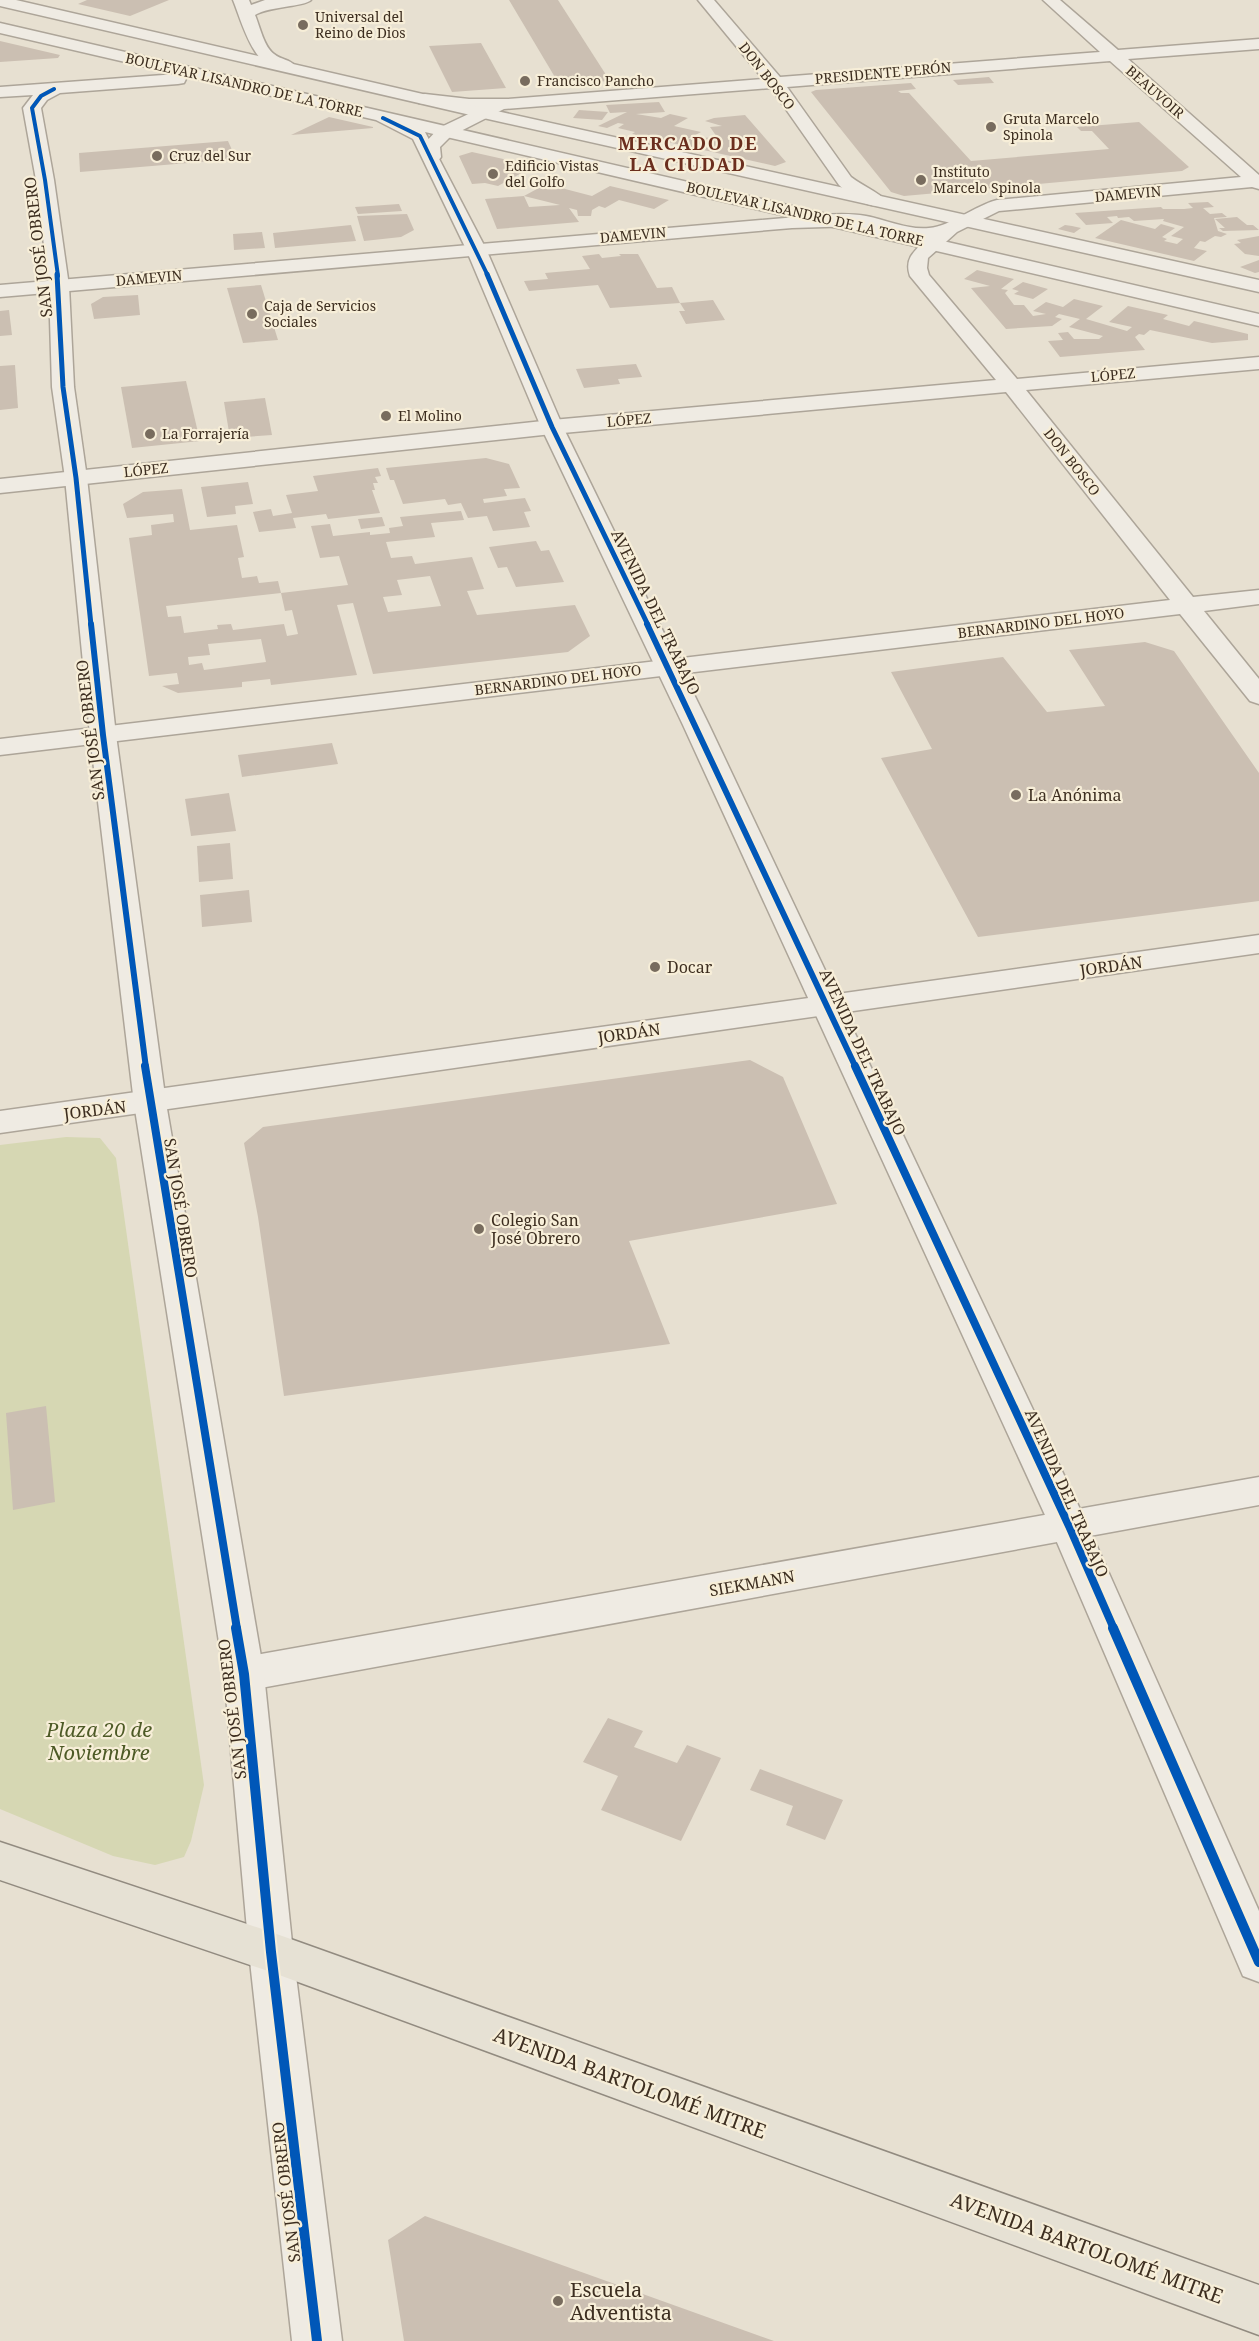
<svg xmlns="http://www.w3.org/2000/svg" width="1259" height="2341" viewBox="0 0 1259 2341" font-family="'Noto Serif',serif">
<rect width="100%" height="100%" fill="#e7e0d1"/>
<polygon fill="#d6d7b3" points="66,1137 100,1138 116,1158 204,1785 191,1841 184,1857 155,1865 113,1856 0,1809 0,1145"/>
<g fill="#cbbfb2" fill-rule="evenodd">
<polygon points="87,0 169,0 130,16 78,4"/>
<polygon points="509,0 558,0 610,81 559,84"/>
<polygon points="0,41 60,55 58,58 0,62"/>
<polygon points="481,43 506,88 452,92 429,46"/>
<polygon points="989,77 994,83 958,85 953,80"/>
<polygon points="911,83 916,89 898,91 901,93 909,93 971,161 1109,149 1092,131 1081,131 1077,127 1139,122 1189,167 1182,171 904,196 891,192 811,92 816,90"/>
<polygon points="659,102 665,112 636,114 661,118 670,114 688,118 674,126 701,132 688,139 717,137 710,127 722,126 705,121 714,118 745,115 786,162 775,166 632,134 635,132 618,128 624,124 618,123 607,128 598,126 627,112 610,113 606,105"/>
<polygon points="579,110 608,112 602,120 573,118"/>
<polygon points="329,117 373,127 373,128 291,135"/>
<polygon points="228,141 236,159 80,172 79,153"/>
<polygon points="472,152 534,166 498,186 485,183 472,184 459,156"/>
<polygon points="546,184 592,196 610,186 669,200 654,209 619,200 605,208 599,206 592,210 591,216 578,216 577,210 569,208 579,222 497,229 485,199 524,196 529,207 560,205 524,196"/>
<polygon points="1208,202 1214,207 1203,208 1210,214 1222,213 1227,217 1214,218 1218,231 1227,234 1221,237 1215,236 1205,242 1200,241 1194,248 1207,251 1194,261 1095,238 1121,220 1155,229 1161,224 1175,228 1162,237 1167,239 1164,241 1177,244 1183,239 1171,236 1184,227 1163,221 1164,219 1134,221 1129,217 1118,218 1117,216 1107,217 1113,223 1086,225 1075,213 1161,207 1163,209 1184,209 1193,208 1188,203"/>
<polygon points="399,204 402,211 358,214 355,207"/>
<polygon points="407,214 414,230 401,237 364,241 357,216"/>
<polygon points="1237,217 1247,225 1253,225 1259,230 1223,231 1219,228 1225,228 1215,219"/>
<polygon points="351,225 356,241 275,248 273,233"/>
<polygon points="1065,225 1072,226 1081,228 1074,233 1058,229"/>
<polygon points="262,232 265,248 234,250 233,234"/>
<polygon points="1259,236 1259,256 1245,254 1234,244 1241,243 1237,240"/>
<polygon points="599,254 602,258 621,256 619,254 638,254 657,288 672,287 680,303 713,300 725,320 686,324 679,311 685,311 680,303 610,308 598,285 529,291 524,281 548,279 545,273 590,269 582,256"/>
<polygon points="1259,260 1259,272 1255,273 1240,267"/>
<polygon points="977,270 1014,279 1001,289 1008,290 1005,293 1014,305 1024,305 1033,316 1046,314 1033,311 1046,302 1063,307 1074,299 1103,306 1086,319 1127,331 1132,327 1109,322 1128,306 1168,315 1163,319 1189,326 1194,321 1248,334 1248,340 1212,343 1150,330 1144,335 1139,334 1135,337 1145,350 1060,357 1048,341 1063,340 1058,333 1068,332 1074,339 1099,339 1103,336 1069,327 1080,319 1059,314 1055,317 1062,319 1052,326 1006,329 971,288 990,286 964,279"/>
<polygon points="1023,282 1048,289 1033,299 1014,294 1019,291 1012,289"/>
<polygon points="261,285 278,340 243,343 227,288"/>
<polygon points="138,295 140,315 94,319 91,304 103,297"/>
<polygon points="9,310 12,335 0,336 0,311"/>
<polygon points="636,364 642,377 618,379 620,384 584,388 576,369"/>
<polygon points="15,365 18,408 0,410 0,366"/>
<polygon points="186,381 200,441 132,448 121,387"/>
<polygon points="265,398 272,435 230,438 224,402"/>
<polygon points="486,458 509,464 520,488 504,489 507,496 483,499 484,503 525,498 531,511 524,512 530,527 493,531 487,516 468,518 461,503 448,505 445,499 403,504 394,480 390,480 386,468"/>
<polygon points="378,468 381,476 375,477 378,483 373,483 375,490 372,490 380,513 328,519 326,514 293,518 296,528 259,532 253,512 271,509 273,516 292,513 286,495 318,491 313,476"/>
<polygon points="248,482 253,504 235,506 236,514 207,517 201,487"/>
<path d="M182,489L190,530L237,525L244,557L238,558L242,578L257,576L259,583L278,581L281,593L166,606L168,617L181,616L184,633L218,629L217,625L231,624L233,630L284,624L287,636L298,634L292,610L285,611L281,593L348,585L339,556L320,558L311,526L330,524L333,536L370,532V535L390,533L389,528L403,526L400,517L461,511L464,520L431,523L435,537L386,542L391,558L412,556L415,564L472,557L484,589L467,591L477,615L575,605L590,636L568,652L373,674L353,603L337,605L357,675L271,685L270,679L242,682V687L178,693L162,686L179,684L177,673L149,676L129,538L152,535L151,525L174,522L173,514L127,518L123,504L143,492ZM430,576L441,606L388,612L383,597L402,595L397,580ZM261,639L266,662L204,670L202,663L189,665L188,657L210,655L208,644Z"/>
<polygon points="382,517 385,526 361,529 358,519"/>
<polygon points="536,541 541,551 549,550 564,582 516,587 507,567 498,568 489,547"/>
<polygon points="1145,642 1174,651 1259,773 1259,901 978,937 881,758 932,749 891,672 1003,657 1047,712 1105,706 1069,650"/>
<polygon points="332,743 338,764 242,777 238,755"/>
<polygon points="229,793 236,831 191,836 185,799"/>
<polygon points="230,843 233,879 199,882 197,846"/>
<polygon points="249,890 252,922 202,927 200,895"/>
<polygon points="750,1060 783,1077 837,1204 629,1241 670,1344 284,1396 258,1217 244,1143 263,1127"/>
<polygon points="46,1406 55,1502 13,1510 6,1413"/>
<polygon points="608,1718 643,1731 634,1747 677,1763 687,1745 721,1758 681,1841 601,1810 618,1776 583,1762"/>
<polygon points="760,1769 843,1800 825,1840 786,1825 793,1806 750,1790"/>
<polygon points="425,2216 774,2341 404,2341 388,2240"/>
</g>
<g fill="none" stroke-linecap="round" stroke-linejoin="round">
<g stroke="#ada599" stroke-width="3">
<g id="minor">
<path d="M233,0H249L251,5L265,0H311C304,7 270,6 255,15C260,27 264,47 274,54C281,60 290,59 295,66L293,69C255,79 243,24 233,0Z"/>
<path d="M698,0H714L780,77L1100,52L1043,0H1060L1118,50L1259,39V49L1128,59L1259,175V189L1252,187L999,211L957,232L928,258L927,268L929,275L1017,379L1259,357V369L1026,390L1193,597L1259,590V604L1204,611L1259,679V704L1250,701L1180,614L0,755V739L1170,600L1006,392L552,434L0,493V479L552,420L996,380L910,276C904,259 914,251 926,240L906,238L857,226L792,228L0,297V285L820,215C835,214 850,213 866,216C887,220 907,230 929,228C951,226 974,206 997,200L1241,177L1110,61L787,87L851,177C861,185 880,193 886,201L884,205C867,209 850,195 839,185L771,88L504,109L451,136L440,147L441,157L438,161H426L422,146L439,128L479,109L419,103L417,99L419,95L425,94L469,99H507L763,79Z"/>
<polygon points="1259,935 1259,953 0,1133 0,1111"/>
<polygon points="1259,1477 1259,1505 244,1691 230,1686 224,1674 230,1662 244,1657"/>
</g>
</g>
<g stroke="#ada599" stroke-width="3">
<g id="tertiary">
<polygon points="0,0 16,0 479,107 1259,280 1259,292 479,117 0,6"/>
<polygon points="0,23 1259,314 1259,326 425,132 486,249 563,427 709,725 1088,1526 1259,1911 1259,1982 1243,1976 1050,1526 683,725 541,427 466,249 413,139 376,120 184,76 186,79 184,83 178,84 60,93 47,100 41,108 54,180 69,286 74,387 87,478 116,735 166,1103 264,1674 293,1952 342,2341 292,2341 249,1952 224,1674 134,1103 90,735 65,478 52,387 49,286 36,180 23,108 33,95 0,97 0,87 177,74 0,33"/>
</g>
</g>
<g stroke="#928b80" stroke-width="3">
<polygon id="primary" points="0,1842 271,1932 1259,2285 1259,2335 271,1972 0,1880"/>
</g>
<use href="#minor" fill="#efebe3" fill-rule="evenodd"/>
<use href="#tertiary" fill="#efebe3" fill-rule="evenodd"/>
<use href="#primary" fill="#e6e1d4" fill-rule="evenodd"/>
<g stroke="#f7eed8" stroke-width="6">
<g id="cycleway-far4">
<polyline points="54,89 41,96 32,108 45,180 58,276"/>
<polyline points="383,118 420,136 488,276"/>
</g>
</g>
<g stroke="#f7eed8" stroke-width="8">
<g id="cycleway-far3">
<polyline points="57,274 63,387 76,478 91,625"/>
<polyline points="487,274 552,427 648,625"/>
</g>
</g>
<g stroke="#f7eed8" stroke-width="9">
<g id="cycleway-far2">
<polyline points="91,624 103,735 146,1068"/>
<polyline points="647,624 856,1068"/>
</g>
</g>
<g stroke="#f7eed8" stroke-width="12">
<g id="cycleway-far1">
<polyline points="145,1066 237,1629"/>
<polyline points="855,1066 1069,1526 1114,1629"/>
</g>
</g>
<g stroke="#f7eed8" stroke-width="14">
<g id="cycleway">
<polyline points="236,1628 244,1674 271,1952 317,2341"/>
<polyline points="1113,1628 1259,1962"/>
</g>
</g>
<use href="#cycleway-far4" stroke="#0057b8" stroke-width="4"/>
<use href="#cycleway-far3" stroke="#0057b8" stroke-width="5"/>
<use href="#cycleway-far2" stroke="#0057b8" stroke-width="6"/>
<use href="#cycleway-far1" stroke="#0057b8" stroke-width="8"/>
<use href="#cycleway" stroke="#0057b8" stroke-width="10"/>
</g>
<g fill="#786c5e" stroke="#f7eed8" stroke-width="2">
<circle cx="303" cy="25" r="6"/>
<circle cx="525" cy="81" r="6"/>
<circle cx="991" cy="127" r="6"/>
<circle cx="157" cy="156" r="6"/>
<circle cx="493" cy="174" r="6"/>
<circle cx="921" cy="180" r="6"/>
<circle cx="252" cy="314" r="6"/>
<circle cx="386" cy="416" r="6"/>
<circle cx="150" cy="434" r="6"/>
<circle cx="1016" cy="795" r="6"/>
<circle cx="655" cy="967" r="6"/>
<circle cx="479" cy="1229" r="6"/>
<circle cx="558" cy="2301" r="6"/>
</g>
<g text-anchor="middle" stroke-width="4.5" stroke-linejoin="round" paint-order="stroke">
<g font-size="14" fill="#3d2e20" stroke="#f7eed8" text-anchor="start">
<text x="315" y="22">Universal del<tspan x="315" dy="16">Reino de Dios</tspan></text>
<text x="537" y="86">Francisco Pancho</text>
<text x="1003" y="124">Gruta Marcelo<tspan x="1003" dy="16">Spinola</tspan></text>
<text x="169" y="161">Cruz del Sur</text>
<text x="505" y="171">Edificio Vistas<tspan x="505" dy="16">del Golfo</tspan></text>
<text x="933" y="177">Instituto<tspan x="933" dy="16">Marcelo Spinola</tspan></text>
<text x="264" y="311">Caja de Servicios<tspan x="264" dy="16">Sociales</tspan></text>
<text x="398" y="421">El Molino</text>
<text x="162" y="439">La Forrajería</text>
</g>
<g font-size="14" fill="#3d2e20" stroke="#f7eed8">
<text transform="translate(883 73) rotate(-5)" y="5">PRESIDENTE PERÓN</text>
<text transform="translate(767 76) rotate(52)" y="5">DON BOSCO</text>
<text transform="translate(244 85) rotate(13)" y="5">BOULEVAR LISANDRO DE LA TORRE</text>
<text transform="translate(1155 92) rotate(41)" y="5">BEAUVOIR</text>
<text transform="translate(1128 194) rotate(-5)" y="5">DAMEVIN</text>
<text transform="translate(805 214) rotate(13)" y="5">BOULEVAR LISANDRO DE LA TORRE</text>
<text transform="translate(633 235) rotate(-5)" y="5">DAMEVIN</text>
<text transform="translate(149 278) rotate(-5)" y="5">DAMEVIN</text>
<text transform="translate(1113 375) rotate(-5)" y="5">LÓPEZ</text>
<text transform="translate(629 420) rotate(-5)" y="5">LÓPEZ</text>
<text transform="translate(1072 462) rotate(52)" y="5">DON BOSCO</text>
<text transform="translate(146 470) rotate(-6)" y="5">LÓPEZ</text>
<text transform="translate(1041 623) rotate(-7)" y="5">BERNARDINO DEL HOYO</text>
<text transform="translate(558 680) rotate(-7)" y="5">BERNARDINO DEL HOYO</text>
</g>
<g font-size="16" fill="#3d2e20" stroke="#f7eed8">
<text transform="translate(38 247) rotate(-97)" y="6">SAN JOSÉ OBRERO</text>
<text transform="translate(656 612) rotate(64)" y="6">AVENIDA DEL TRABAJO</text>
<text transform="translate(90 730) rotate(-97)" y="6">SAN JOSÉ OBRERO</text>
<text transform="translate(1111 966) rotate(-8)" y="6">JORDÁN</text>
<text transform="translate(629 1033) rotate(-8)" y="6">JORDÁN</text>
<text transform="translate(863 1052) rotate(65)" y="6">AVENIDA DEL TRABAJO</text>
<text transform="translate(95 1110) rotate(-7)" y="6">JORDÁN</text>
<text transform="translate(181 1208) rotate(81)" y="6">SAN JOSÉ OBRERO</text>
<text transform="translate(1067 1493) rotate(66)" y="6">AVENIDA DEL TRABAJO</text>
<text transform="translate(752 1583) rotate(-10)" y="6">SIEKMANN</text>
<text transform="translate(232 1709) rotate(-97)" y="6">SAN JOSÉ OBRERO</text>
<text transform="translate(286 2192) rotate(-97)" y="6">SAN JOSÉ OBRERO</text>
</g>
<g font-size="16" fill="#3d2e20" stroke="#f7eed8" text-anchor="start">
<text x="1028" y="801">La Anónima</text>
<text x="667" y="973">Docar</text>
<text x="491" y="1226">Colegio San<tspan x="491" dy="18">José Obrero</tspan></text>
</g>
<g font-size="18" font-weight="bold" letter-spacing="1.5" fill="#6b2e1e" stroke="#f7eed8">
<text x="688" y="150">MERCADO DE<tspan x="688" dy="21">LA CIUDAD</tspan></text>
</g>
<g font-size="20" font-style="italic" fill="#4d5a26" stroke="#f7eed8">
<text x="99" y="1737">Plaza 20 de<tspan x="99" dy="23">Noviembre</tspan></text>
</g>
<g font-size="20" fill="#3d2e20" stroke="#f7eed8">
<text transform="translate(630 2083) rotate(20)" y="7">AVENIDA BARTOLOMÉ MITRE</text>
<text transform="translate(1087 2248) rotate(20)" y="7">AVENIDA BARTOLOMÉ MITRE</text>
</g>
<g font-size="20" fill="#3d2e20" stroke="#f7eed8" text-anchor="start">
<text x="570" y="2297">Escuela<tspan x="570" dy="23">Adventista</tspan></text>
</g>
</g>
</svg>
